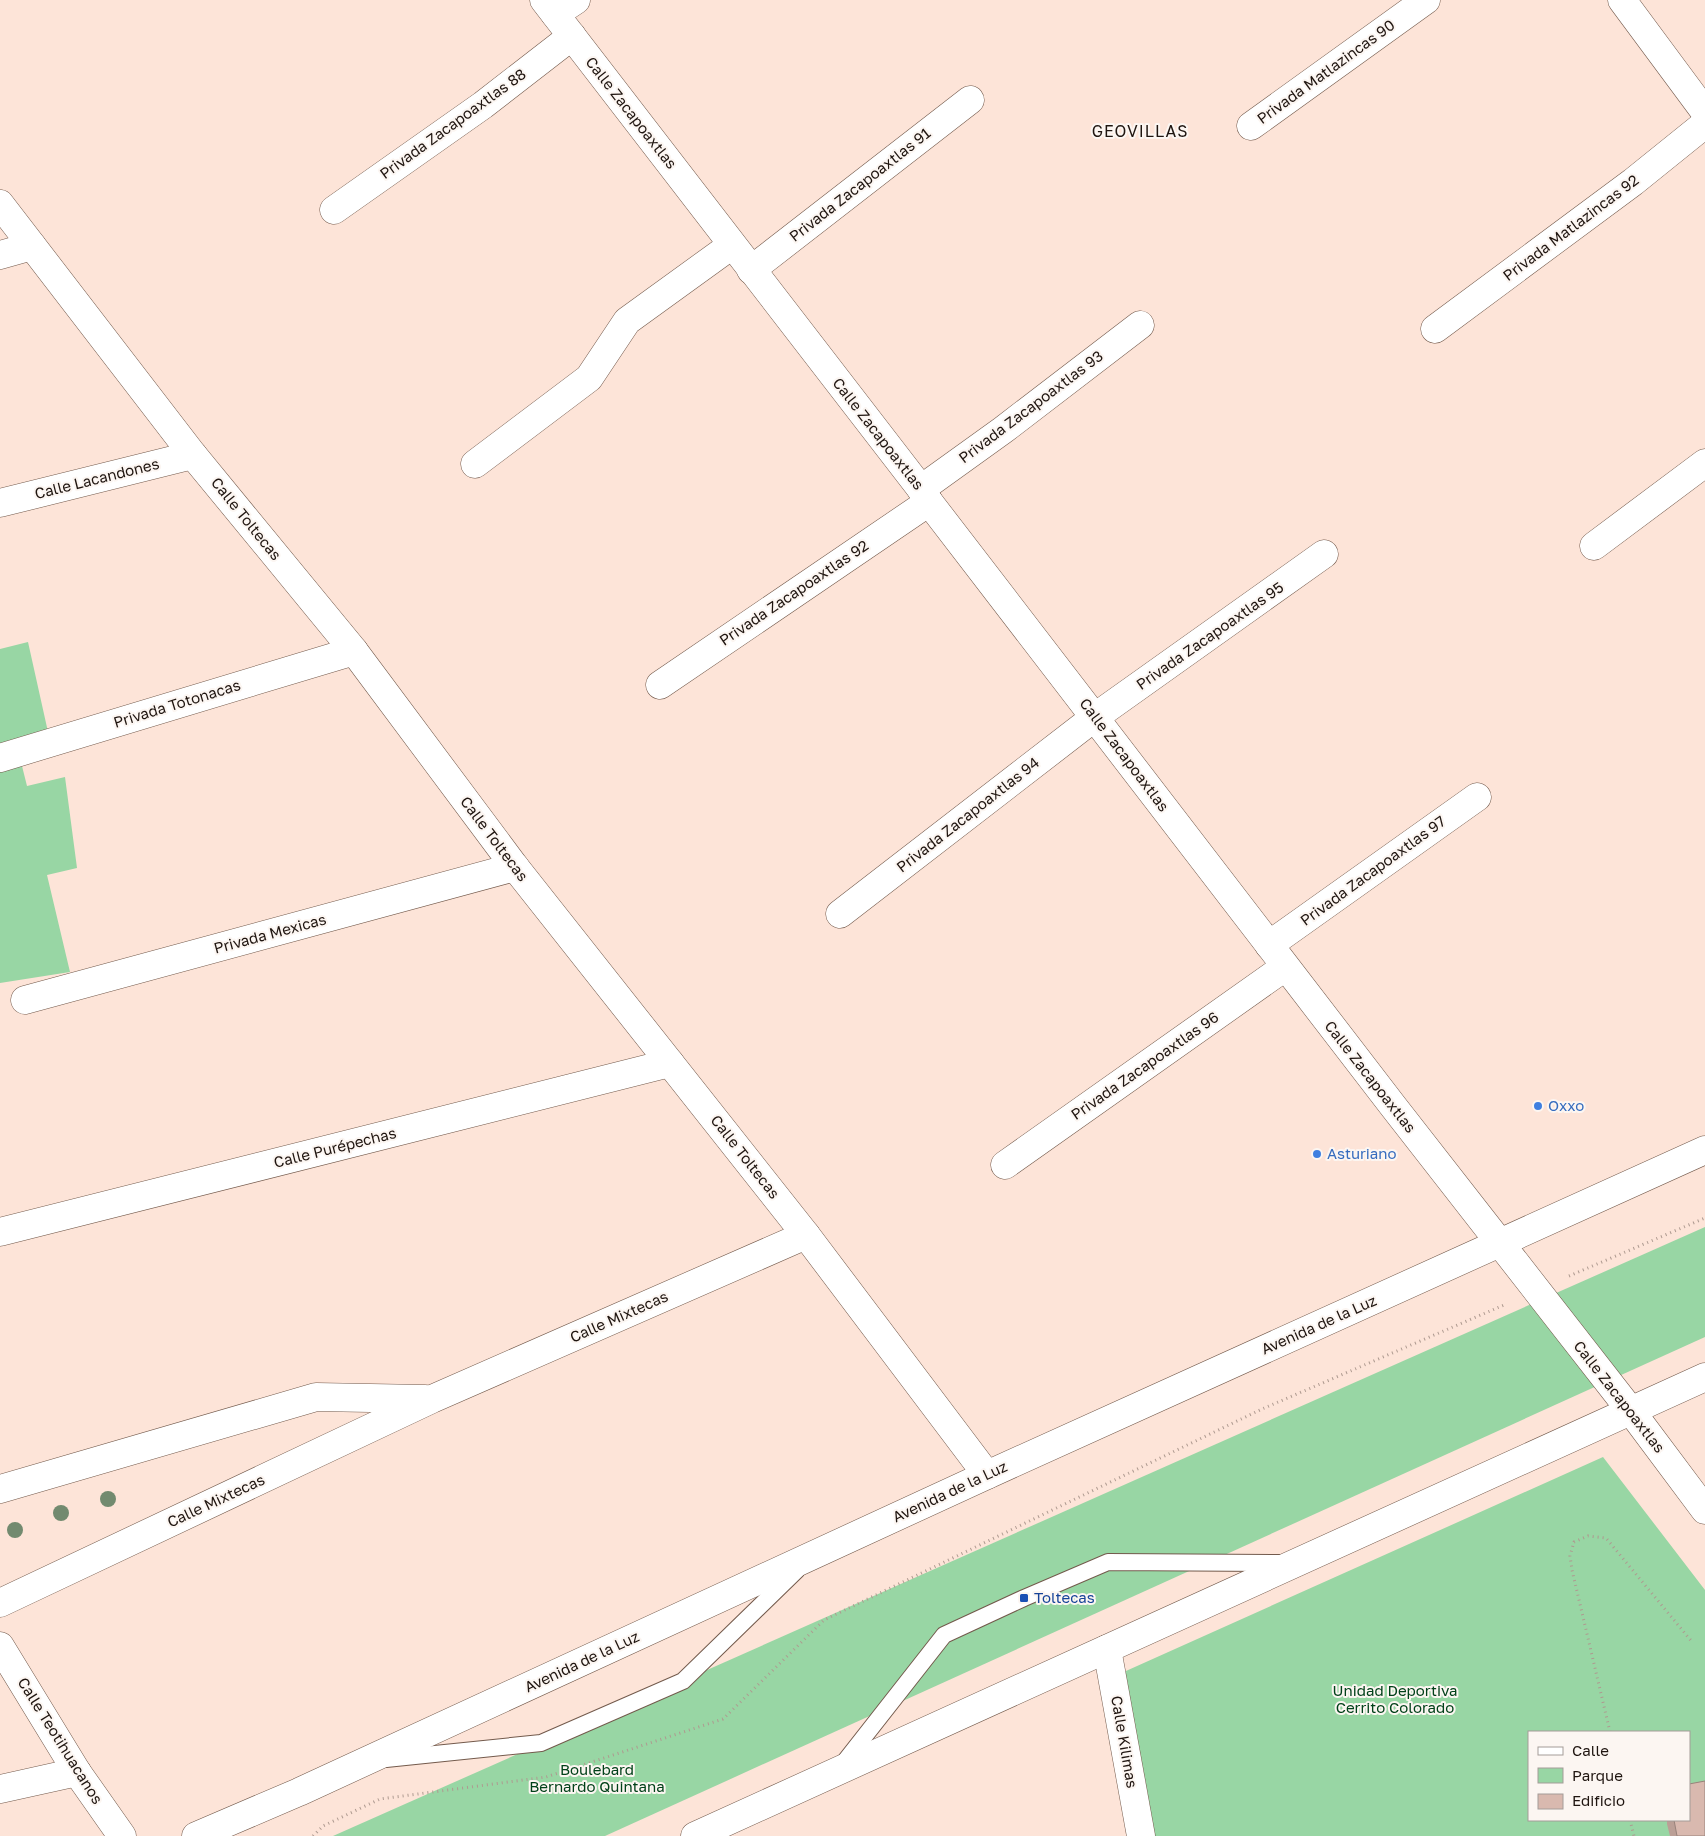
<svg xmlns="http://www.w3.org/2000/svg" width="1705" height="1836" viewBox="0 0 1705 1836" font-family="'Golos Text',sans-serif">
<rect width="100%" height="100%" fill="#fde4d8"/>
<g fill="#98d6a4" fill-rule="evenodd">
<polygon points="28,642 52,750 20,758 27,786 65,777 77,868 47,875 70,972 0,983 0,649"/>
<polygon points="1705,1227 1705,1337 605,1836 333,1836"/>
<path d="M1603,1457L1705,1590V1836H1149L1117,1675ZM1529,1732H1689V1820H1529Z"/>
</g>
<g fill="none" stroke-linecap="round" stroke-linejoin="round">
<g stroke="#735a4c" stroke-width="18">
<g id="lane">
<polyline points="386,1759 541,1743 683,1681 797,1570"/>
<polyline points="842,1765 944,1635 1024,1598 1108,1562 1284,1563"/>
</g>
</g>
<g stroke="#735a4c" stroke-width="29">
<g id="street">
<polyline points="544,0 921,489 929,502 1393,1106 1631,1411 1705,1510"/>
<polyline points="1622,0 1705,112"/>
<polyline points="555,14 576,0"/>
<polyline points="1251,126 1426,0"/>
<polyline points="0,204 193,455 354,651 515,867 806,1235 987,1475"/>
<polyline points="334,210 483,105 572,36"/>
<polyline points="0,255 32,246"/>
<polyline points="751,270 970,100"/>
<polyline points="1435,329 1633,182 1705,124"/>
<polyline points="475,464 589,378 627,321 732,245"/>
<polyline points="921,489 1003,430 1140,325"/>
<polyline points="0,503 193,455"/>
<polyline points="1594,546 1705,463"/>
<polyline points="660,685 929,502"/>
<polyline points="0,758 354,651"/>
<polyline points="840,914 1095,717 1324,554"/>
<polyline points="1269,945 1477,797"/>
<polyline points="25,1000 515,867"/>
<polyline points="1005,1165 1285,967"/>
<polyline points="0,1232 670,1063"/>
<polyline points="0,1489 316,1397 425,1399"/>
<polyline points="0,1603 432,1399 806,1235"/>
<polyline points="0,1646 77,1772 122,1836"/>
<polyline points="0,1789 77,1772"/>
</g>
</g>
<g stroke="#735a4c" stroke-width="29">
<g id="secondary">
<polyline points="1107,1649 1141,1836"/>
<polyline points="196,1836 299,1792 987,1475 1705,1150"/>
<polyline points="695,1836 1705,1377"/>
</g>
</g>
<g stroke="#ae9a90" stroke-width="3" stroke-dasharray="1 4" stroke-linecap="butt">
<polyline points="1569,1276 1705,1218"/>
<polyline points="1610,1732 1572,1570 1570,1556 1574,1542 1588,1536 1606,1538 1693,1643"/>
<polyline points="1630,1820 1634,1836"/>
<polyline points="313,1836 323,1826 380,1799 546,1777 723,1719 824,1620 1262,1409 1504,1305"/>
</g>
<use href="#lane" stroke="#fff" stroke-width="16"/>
<use href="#street" stroke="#fff" stroke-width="28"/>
<use href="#secondary" stroke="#fff" stroke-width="28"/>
</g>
<g fill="#728a6f">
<circle cx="108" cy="1499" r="8"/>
<circle cx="61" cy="1513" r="8"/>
<circle cx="15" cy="1530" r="8"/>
</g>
<polygon fill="#bb9f96" points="1667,1820 1689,1820 1705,1836 1670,1836 1667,1824"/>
<polygon fill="#d9b9af" stroke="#98827a" points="1705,1781 1705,1836 1677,1836 1674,1820 1689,1820 1689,1784"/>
<g fill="#3f7fe0" stroke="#fcf6f2" stroke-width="2">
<circle cx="1538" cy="1106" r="5"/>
<circle cx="1317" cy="1154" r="5"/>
</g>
<rect fill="#1a4fb4" stroke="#fcf6f2" stroke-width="2" x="1019" y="1593" width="10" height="10" rx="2.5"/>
<g text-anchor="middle" stroke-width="4" stroke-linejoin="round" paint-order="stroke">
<g font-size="15" fill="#1f1510" stroke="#fcf6f2">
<text transform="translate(1326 72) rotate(-36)" y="5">Privada Matlazincas 90</text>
<text transform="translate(631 113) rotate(52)" y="5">Calle Zacapoaxtlas</text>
<text transform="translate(453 124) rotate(-36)" y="5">Privada Zacapoaxtlas 88</text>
<text transform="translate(860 185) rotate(-38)" y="5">Privada Zacapoaxtlas 91</text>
<text transform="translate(1571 228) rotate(-37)" y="5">Privada Matlazincas 92</text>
<text transform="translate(1031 407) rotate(-37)" y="5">Privada Zacapoaxtlas 93</text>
<text transform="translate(878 434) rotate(52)" y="5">Calle Zacapoaxtlas</text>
<text transform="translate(97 479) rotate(-14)" y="5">Calle Lacandones</text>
<text transform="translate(246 519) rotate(51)" y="5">Calle Toltecas</text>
<text transform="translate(794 593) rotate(-34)" y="5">Privada Zacapoaxtlas 92</text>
<text transform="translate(1210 636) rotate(-35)" y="5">Privada Zacapoaxtlas 95</text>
<text transform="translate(177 704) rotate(-17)" y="5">Privada Totonacas</text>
<text transform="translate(1124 755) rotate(53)" y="5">Calle Zacapoaxtlas</text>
<text transform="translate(968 815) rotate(-38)" y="5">Privada Zacapoaxtlas 94</text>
<text transform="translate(494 839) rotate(53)" y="5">Calle Toltecas</text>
<text transform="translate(1373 871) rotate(-36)" y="5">Privada Zacapoaxtlas 97</text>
<text transform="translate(270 934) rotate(-15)" y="5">Privada Mexicas</text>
<text transform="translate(1145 1066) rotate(-35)" y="5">Privada Zacapoaxtlas 96</text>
<text transform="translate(1370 1077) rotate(52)" y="5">Calle Zacapoaxtlas</text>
<text transform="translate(335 1148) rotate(-14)" y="5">Calle Purépechas</text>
<text transform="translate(745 1157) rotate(52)" y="5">Calle Toltecas</text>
<text transform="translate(619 1317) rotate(-24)" y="5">Calle Mixtecas</text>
<text transform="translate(1319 1325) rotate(-24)" y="5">Avenida de la Luz</text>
<text transform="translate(1619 1397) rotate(52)" y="5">Calle Zacapoaxtlas</text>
<text transform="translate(950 1492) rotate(-25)" y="5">Avenida de la Luz</text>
<text transform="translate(216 1501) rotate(-25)" y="5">Calle Mixtecas</text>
<text transform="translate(582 1662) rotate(-25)" y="5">Avenida de la Luz</text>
<text transform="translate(60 1741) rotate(58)" y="5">Calle Teotihuacanos</text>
<text transform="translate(1124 1742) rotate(80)" y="5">Calle Kilimas</text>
</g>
<g font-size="15" fill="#366cbe" stroke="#fcf6f2" text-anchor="start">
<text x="1548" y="1111">Oxxo</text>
<text x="1327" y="1159">Asturiano</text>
</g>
<g font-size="15" fill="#164399" stroke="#fcf6f2" text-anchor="start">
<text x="1034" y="1603">Toltecas</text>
</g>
<g font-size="15" fill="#004119" stroke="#fcf6f2">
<text x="1395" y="1696">Unidad Deportiva<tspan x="1395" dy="17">Cerrito Colorado</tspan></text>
<text x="597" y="1775">Boulebard<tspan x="597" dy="17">Bernardo Quintana</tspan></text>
</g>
<g font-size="16" letter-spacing="1" fill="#1f1510" stroke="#fcf6f2">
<text x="1140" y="137">GEOVILLAS</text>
</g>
</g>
<rect x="1528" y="1731" width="162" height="90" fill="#fcf6f2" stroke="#a49c98"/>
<rect x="1538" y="1747" width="25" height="8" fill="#ffffff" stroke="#a49c98"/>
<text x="1572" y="1756" font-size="15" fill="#1f1510">Calle</text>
<rect x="1538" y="1768" width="25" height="15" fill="#98d6a4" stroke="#a49c98"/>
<text x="1572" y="1781" font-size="15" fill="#1f1510">Parque</text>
<rect x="1538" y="1794" width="25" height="15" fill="#d9b9af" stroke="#a49c98"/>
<text x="1572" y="1806" font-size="15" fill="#1f1510">Edificio</text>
</svg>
